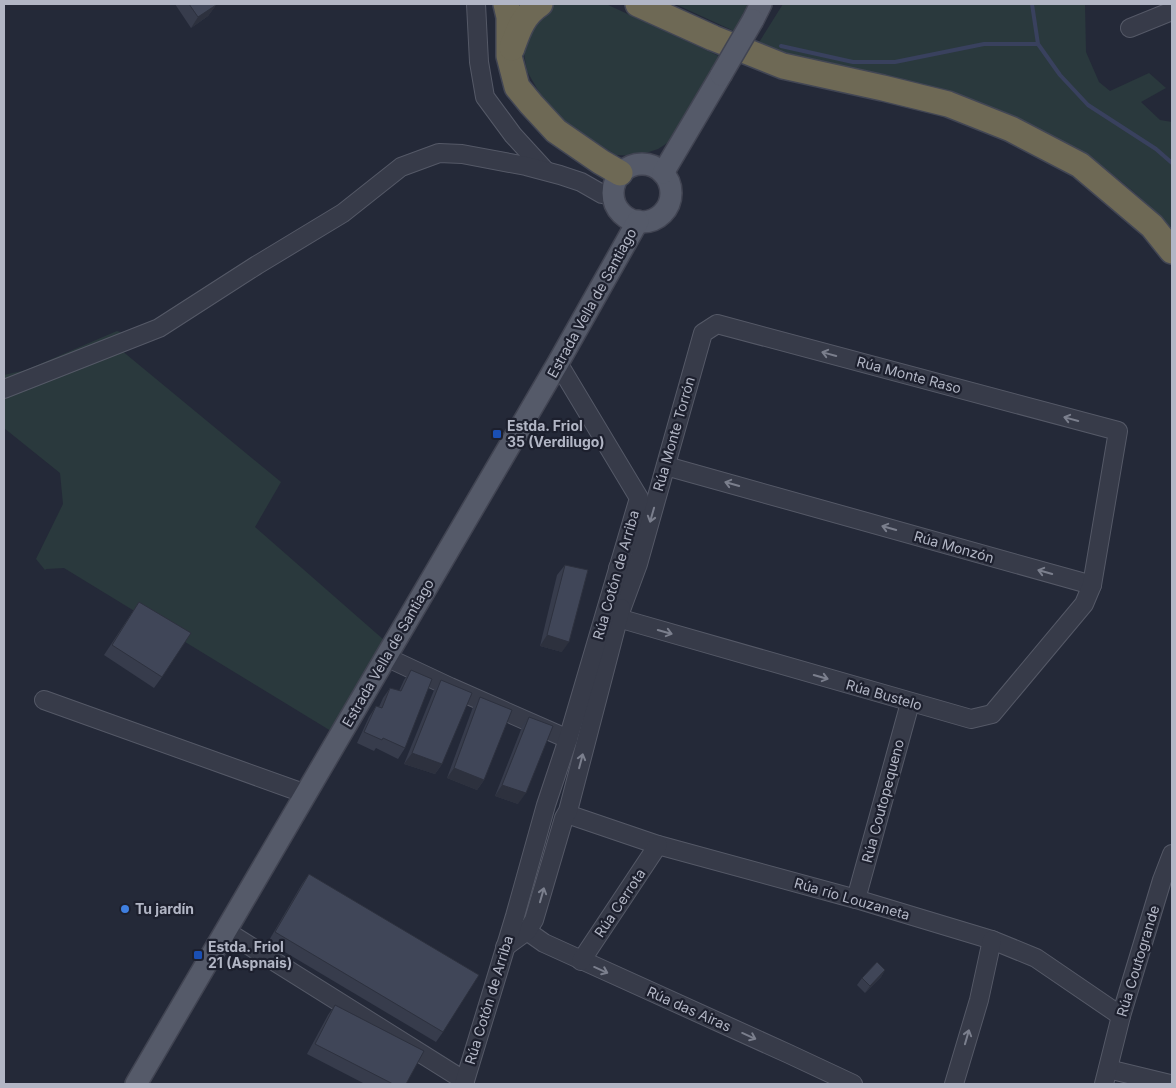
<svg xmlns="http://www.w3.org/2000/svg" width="1176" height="1088" viewBox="0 0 1176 1088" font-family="Inter,sans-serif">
<rect width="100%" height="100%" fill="#242938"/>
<g fill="#2a393d">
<polygon points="555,4 606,4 721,57 672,140 658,149 637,156 616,155 564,122 540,94 527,71 524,54 530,30 539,14"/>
<polygon points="675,4 750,4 736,32"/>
<path d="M783,4H1085L1086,52L1099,82L1110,91L1149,73L1166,88L1141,102L1160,120L1172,122V228C1156,212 1139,196 1122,182C1091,157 1057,136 1021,120C983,102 942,92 902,82C862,72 823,62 783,52L758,44Z"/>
<polygon points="117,331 135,337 121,350 281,482 255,527 384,640 331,731 64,568 46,569 45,570 36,559 63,504 60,473 4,428 4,375 26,370"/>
</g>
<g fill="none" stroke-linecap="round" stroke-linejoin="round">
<g stroke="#39415e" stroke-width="4">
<polyline points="1032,4 1038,44 1060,75 1088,105 1156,149 1172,163"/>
<polyline points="781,46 853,62 895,62 984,44 1038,44"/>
</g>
<g stroke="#555967" stroke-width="20">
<g id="minor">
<polyline points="476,4 479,62 485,97 513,135 545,170"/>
<polyline points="1130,28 1172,11"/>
<polyline points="4,389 159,328 257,265 343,213 401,167 439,153 462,154 526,166 560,175 581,182 602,194 613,196"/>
<polyline points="666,466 1092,585"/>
<polyline points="618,568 638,564 703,333 717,324 1118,431 1092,585 1084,604 992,714 971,719 618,618 638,564"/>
<polyline points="386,657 450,687 568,739"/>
<polyline points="44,700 306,794"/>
<polyline points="567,814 658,845 856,899 992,940 1036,958 1121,1016"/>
<polyline points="856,899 910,703"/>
<polyline points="226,931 465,1081"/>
<polyline points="527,931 544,943 789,1054 853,1084"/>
<polyline points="505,947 527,931 534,920 564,818 568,811 621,608"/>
<polyline points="581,961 658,845"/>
<polyline points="1108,1069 1170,1084"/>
<polyline points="464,1084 515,916 546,805 568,739 639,498 558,363"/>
<polyline points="954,1084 979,1000 992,940"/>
<polyline points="1104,1084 1121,1016 1162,880 1172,854"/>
</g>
</g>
<g stroke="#414452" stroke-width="24">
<g id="major">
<polyline points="753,20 761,4"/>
<circle cx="642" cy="193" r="29"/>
<polyline points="663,173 721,75"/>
<polyline points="136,1084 558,363 638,221"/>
</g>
</g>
<g stroke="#424654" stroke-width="28">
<g id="highway">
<polyline points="506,4 509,17 509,56 517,87 531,104 556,131 601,162 620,173"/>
<polyline points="638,4 713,38 783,66 883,88 948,104 1011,129 1080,165 1152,226 1172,251"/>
<path d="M512,48C518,31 523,15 540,4"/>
</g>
</g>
<use href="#minor" stroke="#373b49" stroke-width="18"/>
<use href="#major" stroke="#555a69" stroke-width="21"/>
<use href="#highway" stroke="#6e6955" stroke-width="25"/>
<g stroke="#414452" stroke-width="24" stroke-linecap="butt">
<polyline id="major-bridge" points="721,75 753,20"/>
</g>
<use href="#major-bridge" stroke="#555a69" stroke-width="21"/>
</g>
<g fill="#373c4c">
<polygon points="175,4 215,4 216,5 208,16 191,28"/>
<polygon points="565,565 562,652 540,646 557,575"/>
<polygon points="139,602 162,677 154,688 104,655"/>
<polygon points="411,670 405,748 398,759 376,748 374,751 357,743 369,717 376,706 379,707 383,698 390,688 399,691 404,680"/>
<polygon points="441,680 442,764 435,774 404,764 434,690"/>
<polygon points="480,697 484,780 477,790 447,778 473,707"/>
<polygon points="529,717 518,804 495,796 522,727"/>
<polygon points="309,874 443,1032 436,1042 268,942 302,884"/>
<polygon points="885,970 881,977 865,993 857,985 862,978"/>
<polygon points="335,1005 406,1084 365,1084 307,1054 328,1015"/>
</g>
<g fill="#2d313e">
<polygon points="216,5 208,16 191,28 198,17"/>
<polygon points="547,635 569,642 562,652 540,646"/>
<polygon points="412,753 442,764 435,774 404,764"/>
<polygon points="454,768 484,780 477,790 447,778"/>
<polygon points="502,785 526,793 518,804 495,796"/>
<polygon points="885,970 881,977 865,993 870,986"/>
</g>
<g fill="#404658" stroke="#2d313e">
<polygon points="189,4 215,4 216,5 198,17"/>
<polygon points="565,565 588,570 569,642 547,635"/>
<polygon points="139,602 191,633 162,677 112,645"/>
<polygon points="411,670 432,679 405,748 383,738 382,740 364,732 376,706 382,708 390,688 401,691"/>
<polygon points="441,680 472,693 442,764 412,753"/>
<polygon points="480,697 512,710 484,780 454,768"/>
<polygon points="529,717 553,726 526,793 502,785"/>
<polygon points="309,874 479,975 443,1032 275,932"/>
<polygon points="877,962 885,970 870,986 862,978"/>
<polygon points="335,1005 424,1051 406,1084 393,1084 315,1044"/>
</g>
<defs><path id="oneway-shaft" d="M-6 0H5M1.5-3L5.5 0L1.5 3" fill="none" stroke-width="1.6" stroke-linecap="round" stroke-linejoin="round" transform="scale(1.25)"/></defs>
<g stroke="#7b7f8d">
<use href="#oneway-shaft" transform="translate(829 354) rotate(-165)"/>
<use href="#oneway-shaft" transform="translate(1071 419) rotate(-165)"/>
<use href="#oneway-shaft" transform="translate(732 484) rotate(-164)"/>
<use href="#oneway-shaft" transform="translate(652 515) rotate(106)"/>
<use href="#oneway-shaft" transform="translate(889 528) rotate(-164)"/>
<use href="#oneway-shaft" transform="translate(1045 572) rotate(-164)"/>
<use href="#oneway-shaft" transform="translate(665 632) rotate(16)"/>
<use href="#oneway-shaft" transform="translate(821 677) rotate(16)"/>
<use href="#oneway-shaft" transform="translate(581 761) rotate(-75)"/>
<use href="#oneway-shaft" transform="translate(542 895) rotate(-74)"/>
<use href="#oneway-shaft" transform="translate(601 970) rotate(24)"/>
<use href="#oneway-shaft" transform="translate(749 1036) rotate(24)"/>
<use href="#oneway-shaft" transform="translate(967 1037) rotate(-74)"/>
</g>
<g fill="#1a4fb4" stroke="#1d202e" stroke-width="2">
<rect x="492" y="429" width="10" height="10" rx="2.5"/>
<rect x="193" y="950" width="10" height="10" rx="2.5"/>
</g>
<circle fill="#3f7fe0" stroke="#1d202e" stroke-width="2" cx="125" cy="909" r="5"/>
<g text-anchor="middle" stroke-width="4.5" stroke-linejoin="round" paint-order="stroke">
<g font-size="14" fill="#b2b6c5" stroke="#1d202e">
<text transform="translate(592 303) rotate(-61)" y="5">Estrada Vella de Santiago</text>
<text transform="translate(909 375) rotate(15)" y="5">Rúa Monte Raso</text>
<text transform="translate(674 434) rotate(-74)" y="5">Rúa Monte Torrón</text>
<text transform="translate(954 547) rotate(16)" y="5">Rúa Monzón</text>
<text transform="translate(616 575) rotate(-74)" y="5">Rúa Cotón de Arriba</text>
<text transform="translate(388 653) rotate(-60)" y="5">Estrada Vella de Santiago</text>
<text transform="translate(884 695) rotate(16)" y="5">Rúa Bustelo</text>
<text transform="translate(883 801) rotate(-75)" y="5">Rúa Coutopequeno</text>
<text transform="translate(852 899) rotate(16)" y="5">Rúa río Louzaneta</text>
<text transform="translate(620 903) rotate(-56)" y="5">Rúa Cerrota</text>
<text transform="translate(1138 961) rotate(-73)" y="5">Rúa Coutogrande</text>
<text transform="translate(489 1000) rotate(-73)" y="5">Rúa Cotón de Arriba</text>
<text transform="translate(689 1009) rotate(24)" y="5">Rúa das Airas</text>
</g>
<g font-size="14" font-weight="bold" fill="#b2b6c5" stroke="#1d202e" text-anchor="start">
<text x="507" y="431">Estda. Friol<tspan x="507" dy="16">35 (Verdilugo)</tspan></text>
<text x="135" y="914">Tu jardín</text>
<text x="208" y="952">Estda. Friol<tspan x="208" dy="16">21 (Aspnais)</tspan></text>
</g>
</g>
<rect width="1176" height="1088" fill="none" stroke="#b2b6c5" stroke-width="10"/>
</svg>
